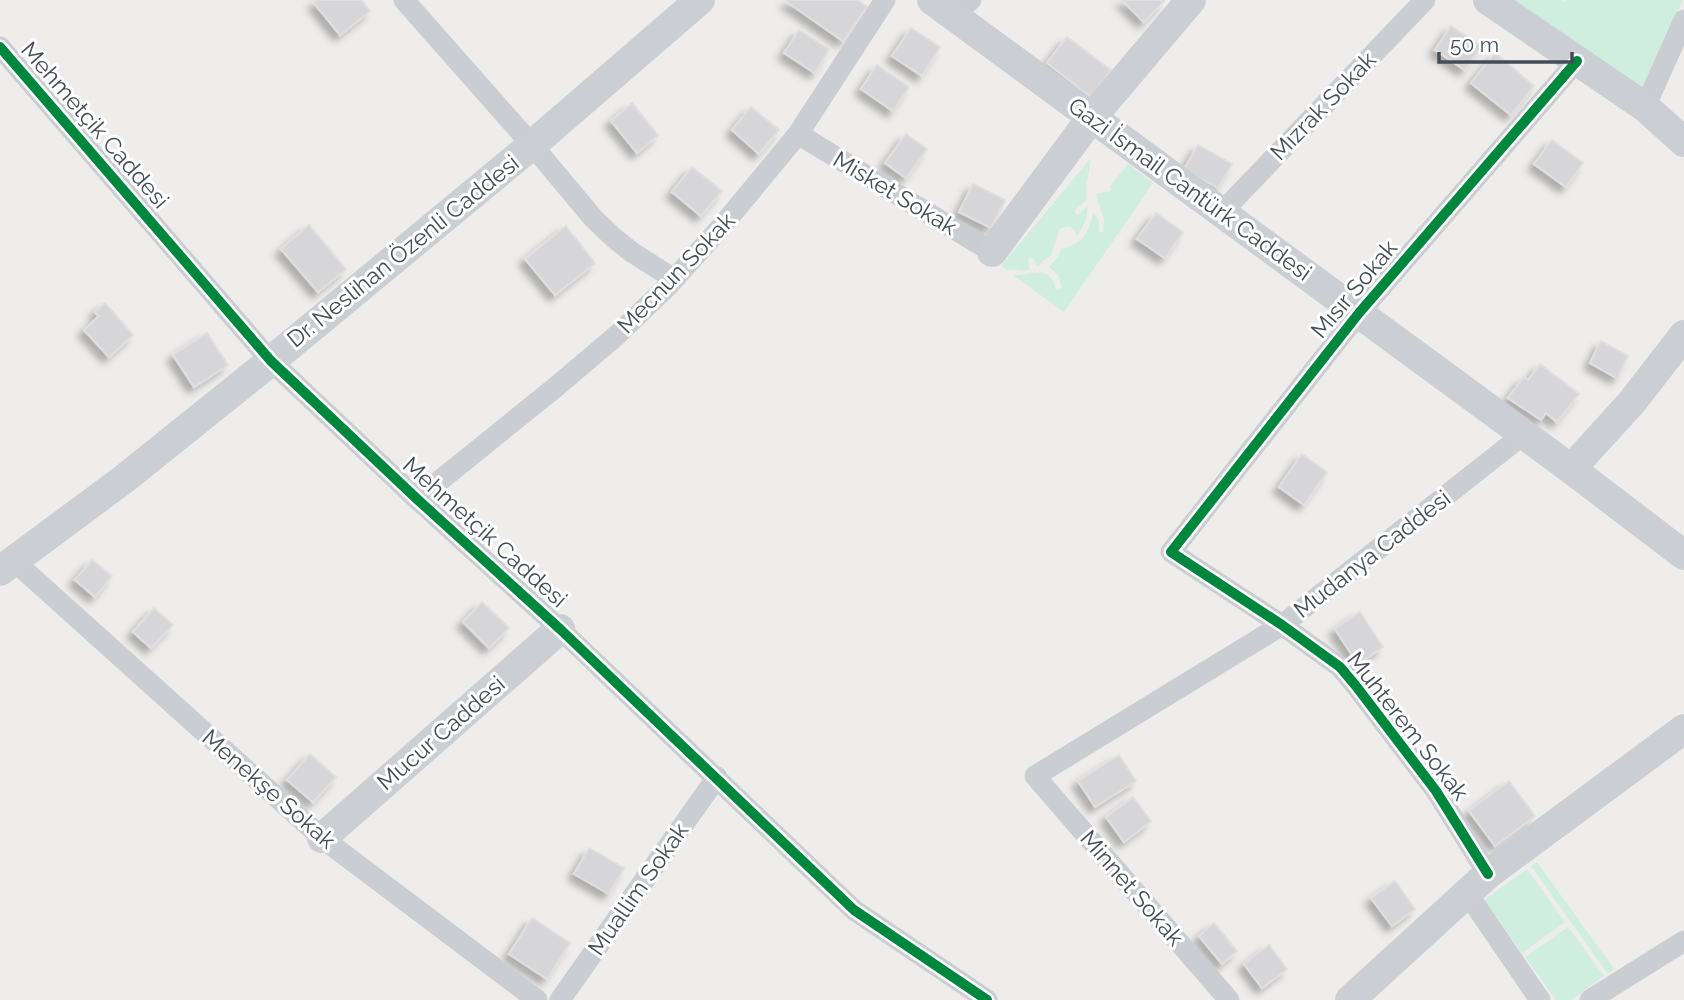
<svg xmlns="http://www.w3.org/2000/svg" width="1684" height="1000" viewBox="0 0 1684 1000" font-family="Raleway,sans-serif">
<defs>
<filter id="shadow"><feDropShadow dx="-6" dy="6" stdDeviation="3.5" flood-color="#0004"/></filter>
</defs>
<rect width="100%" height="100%" fill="#eeedec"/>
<g fill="#d0eedf">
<polygon points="1509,0 1561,0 1563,2 1566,0 1683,0 1642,94"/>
<path d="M1091,158L1086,189L1087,199L1074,211L1078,215L1087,206C1089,216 1084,227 1077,235C1073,226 1069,224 1060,229L1051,255L1037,266L1033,258L1028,259L1030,270C1022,272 1016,268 1007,270L1001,266Z"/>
<path d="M1128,164L1153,183L1064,312L1013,275C1035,276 1049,263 1056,289L1062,288L1058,275L1049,267L1058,257L1061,249C1083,244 1088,234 1093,213H1095L1099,221V232H1103L1104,220L1096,194L1111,191L1110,186Z"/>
<polygon points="1537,862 1614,969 1608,974 1531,866"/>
<polygon points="1527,869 1565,922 1522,953 1484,900"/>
<polygon points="1568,927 1604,976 1571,1000 1556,1000 1525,957"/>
</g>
<g fill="#d6d6d8" stroke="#dfdfdf" stroke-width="2" filter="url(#shadow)">
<polygon points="318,0 361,0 370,11 340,35 314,3"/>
<polygon points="788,0 858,0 867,7 843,41 787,2"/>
<polygon points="1122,0 1163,0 1164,1 1144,22"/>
<polygon points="1451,26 1481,46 1465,70 1435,50"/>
<polygon points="911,28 940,47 922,76 892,56"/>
<polygon points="799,30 829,49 815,73 784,53"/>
<polygon points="1067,37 1111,70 1091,97 1047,63"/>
<polygon points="1495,53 1534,86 1511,115 1471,83"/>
<polygon points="877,65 909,87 893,111 861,89"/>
<polygon points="632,103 658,135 637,153 611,121"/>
<polygon points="751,107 779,130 759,154 732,130"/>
<polygon points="906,134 927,149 906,178 885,163"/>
<polygon points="1552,140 1583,163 1566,187 1534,164"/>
<polygon points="1198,145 1232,164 1218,188 1184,169"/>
<polygon points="692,167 722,191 701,216 672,192"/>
<polygon points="973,184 1005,200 991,228 959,212"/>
<polygon points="1156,213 1183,232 1165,258 1137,239"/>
<polygon points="309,225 346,269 318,292 281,249"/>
<polygon points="566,226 595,263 555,295 525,259"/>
<polygon points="105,303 133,335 109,357 84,330 99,316 95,312"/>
<polygon points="207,333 228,365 194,387 173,355"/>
<polygon points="1601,341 1628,356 1617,378 1590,363"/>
<polygon points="1540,364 1579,394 1557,422 1546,413 1541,420 1508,398 1524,377 1528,380"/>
<polygon points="1302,454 1327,472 1304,505 1279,487"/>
<polygon points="92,560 112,576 95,597 75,580"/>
<polygon points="482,602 509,628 489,648 463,622"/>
<polygon points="154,608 173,625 151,648 133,632"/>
<polygon points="1360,612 1383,647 1358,664 1335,629"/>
<polygon points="310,754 336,777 313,802 287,780"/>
<polygon points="1119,755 1136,781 1095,807 1078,781"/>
<polygon points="1509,781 1535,816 1495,846 1469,811"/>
<polygon points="1133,797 1151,821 1124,842 1106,817"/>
<polygon points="589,848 624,868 609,894 574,874"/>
<polygon points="1395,881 1415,909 1392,926 1371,898"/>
<polygon points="532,918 570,943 547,979 509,954"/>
<polygon points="1214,923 1237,951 1222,964 1199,936"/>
<polygon points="1269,945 1287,969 1262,988 1244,964"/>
</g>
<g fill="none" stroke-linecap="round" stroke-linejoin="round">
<g stroke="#cacdd1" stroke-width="21">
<polyline points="404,0 532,145 594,219 614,238 633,253 674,279"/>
<polyline points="953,15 971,0"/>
<polyline points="0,47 271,361 417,499 560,629 854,910 987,1000"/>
<polyline points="1645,107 1684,20"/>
<polyline points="798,134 992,252"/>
<polyline points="1222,212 1425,0"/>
<polyline points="417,499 557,386 616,336 667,287 722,226 798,134 885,0"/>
<polyline points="14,561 322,838 537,1000"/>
<polyline points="1488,874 1436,791 1356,686 1340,667 1282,625 1171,552 1359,313 1577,61"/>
<polyline points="1467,893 1540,1000"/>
<polyline points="560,1000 717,777"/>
<polyline points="1229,1000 1035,776 1282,625 1524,434"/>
<polyline points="1590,1000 1684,941"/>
</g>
<g stroke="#cbced2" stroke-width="30">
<polyline points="932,0 1571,469 1684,555"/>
<polyline points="1488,0 1645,107 1684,142"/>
<polyline points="992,252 1092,117 1191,0"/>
<polyline points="1571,469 1632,402 1684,335"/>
<polyline points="0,571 124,479 271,361 532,145 700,0"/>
<polyline points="322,838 560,629"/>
<polyline points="1350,1000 1488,874 1684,729"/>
</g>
<g stroke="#fff" stroke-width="15">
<g id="cycleway">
<polyline points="0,47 271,361 417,499 560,629 854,910 987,1000"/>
<polyline points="1488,874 1436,791 1356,686 1340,667 1282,625 1171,552 1359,313 1577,61"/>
</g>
</g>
<use href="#cycleway" stroke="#00873e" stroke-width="10"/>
</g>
<g text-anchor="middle" stroke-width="6" stroke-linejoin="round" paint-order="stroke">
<g font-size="23" fill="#444c59" stroke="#fff">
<text transform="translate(1323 106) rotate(-46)" y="8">Mızrak Sokak</text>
<text transform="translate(95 125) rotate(49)" y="8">Mehmetçik Caddesi</text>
<text transform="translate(1190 189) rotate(36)" y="8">Gazi İsmail Cantürk Caddesi</text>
<text transform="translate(895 193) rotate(31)" y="8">Misket Sokak</text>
<text transform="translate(403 251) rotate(-39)" y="8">Dr. Neslihan Özenli Caddesi</text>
<text transform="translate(676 273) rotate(-46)" y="8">Mecnun Sokak</text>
<text transform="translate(1354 289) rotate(-50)" y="8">Mısır Sokak</text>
<text transform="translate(485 532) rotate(42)" y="8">Mehmetçik Caddesi</text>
<text transform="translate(1372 554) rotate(-38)" y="8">Mudanya Caddesi</text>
<text transform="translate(1408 726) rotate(52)" y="8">Muhterem Sokak</text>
<text transform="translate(441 733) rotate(-41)" y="8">Mucur Caddesi</text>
<text transform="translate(269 789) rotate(41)" y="8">Menekşe Sokak</text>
<text transform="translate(1132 888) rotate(49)" y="8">Minnet Sokak</text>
<text transform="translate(638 889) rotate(-55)" y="8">Muallim Sokak</text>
</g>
</g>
<path d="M1439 52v10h133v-10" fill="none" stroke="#444c59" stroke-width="3.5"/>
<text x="1450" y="52" font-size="21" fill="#444c59" stroke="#ffffff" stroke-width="5" paint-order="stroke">50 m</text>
</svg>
